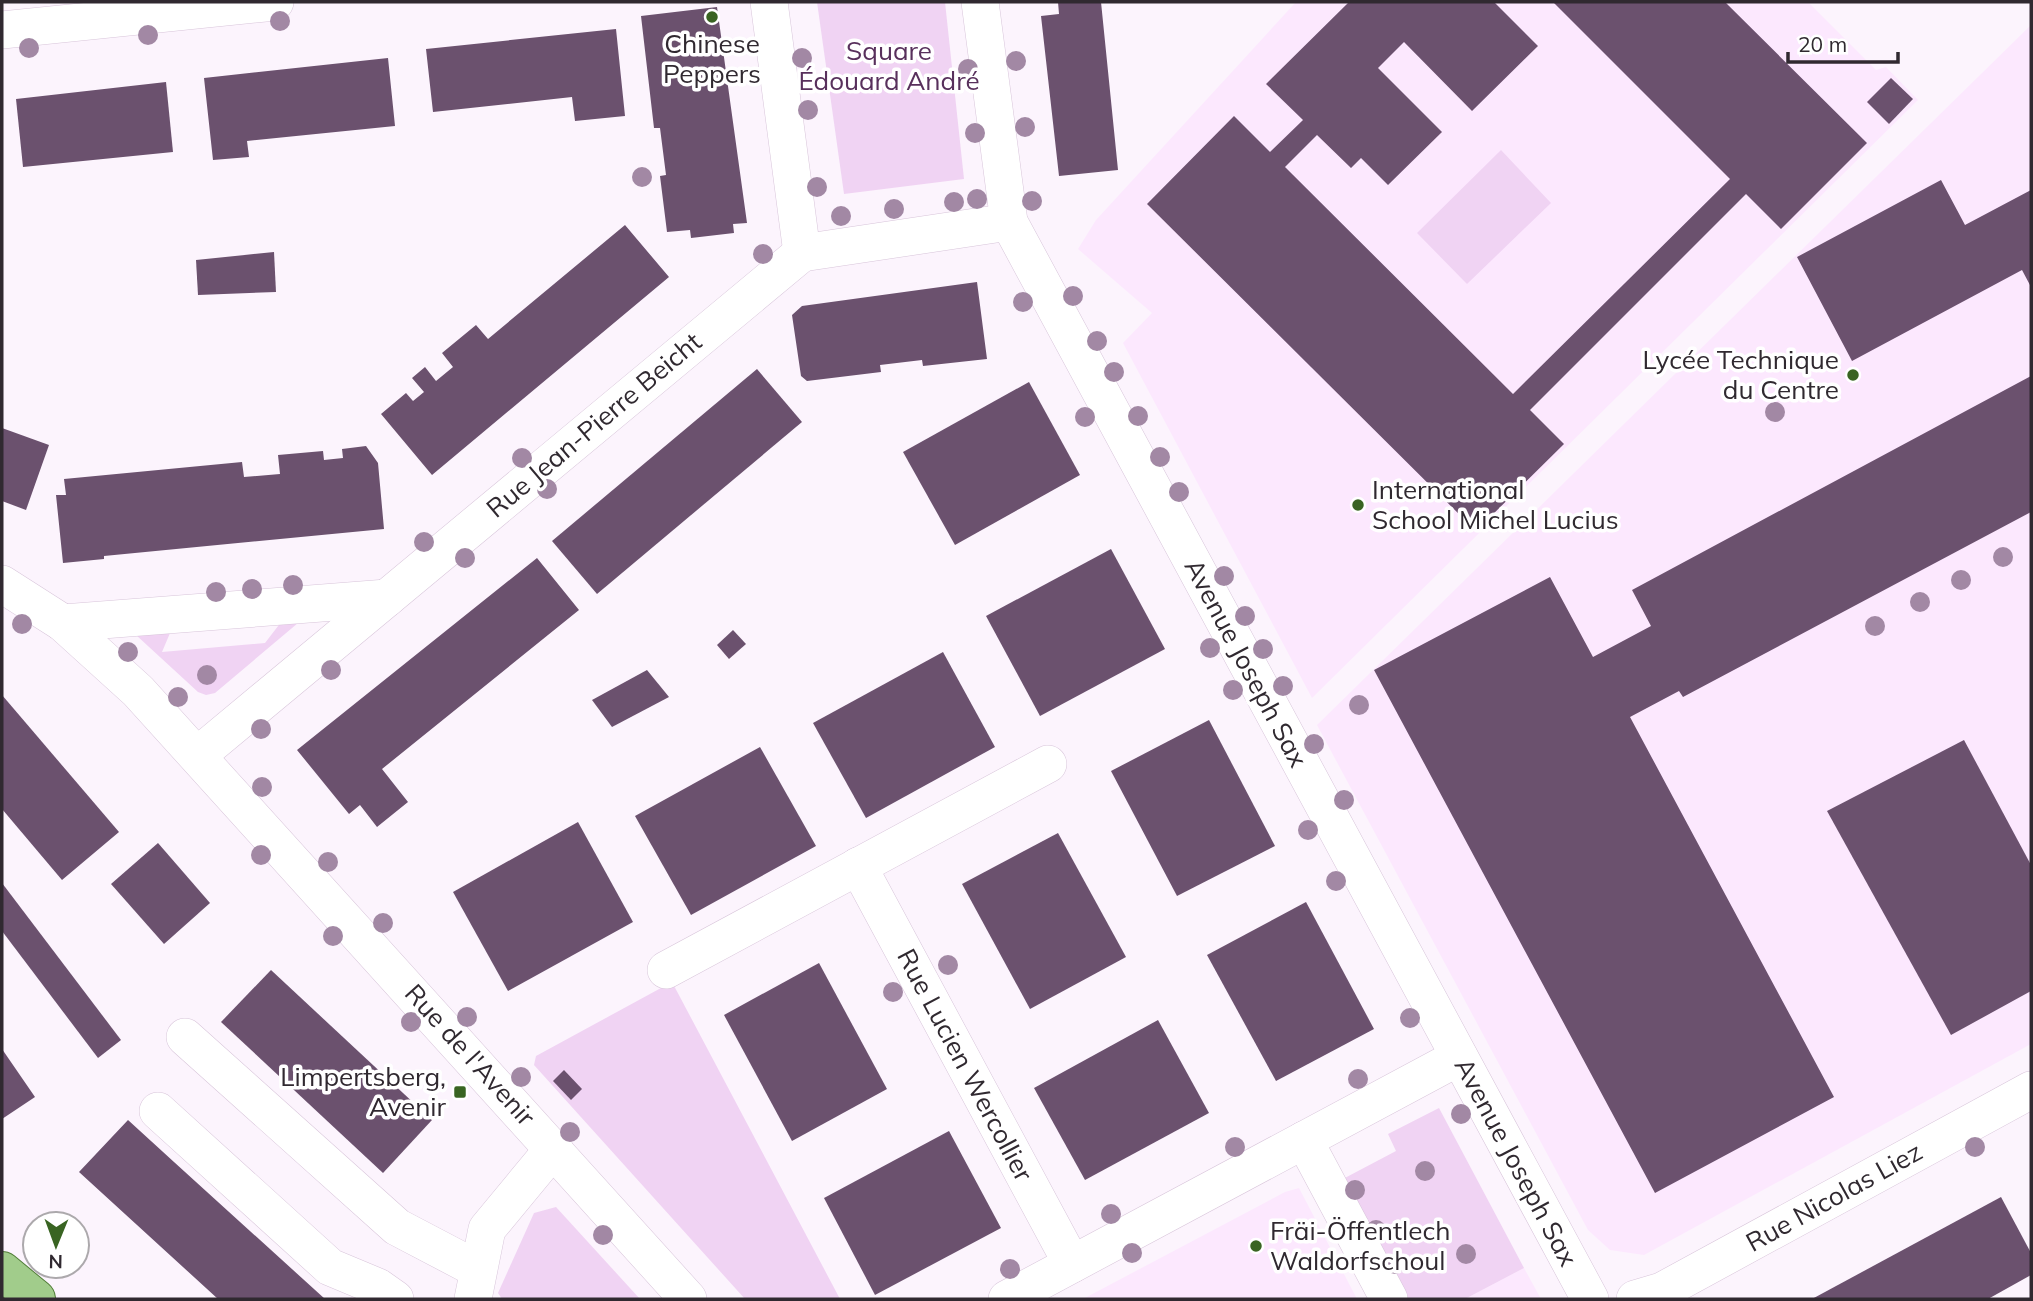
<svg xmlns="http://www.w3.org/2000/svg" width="2033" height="1301" viewBox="0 0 2033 1301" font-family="Mulish,sans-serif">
<rect width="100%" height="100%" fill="#fcf4fd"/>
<g fill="#fce8fe">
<polygon points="1296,2 1808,2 1876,70 1886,67 1918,100 1312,698 1123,343 1152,313 1078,249 1096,220"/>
<polygon points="2031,25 2031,1044 1644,1255 1610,1250 1588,1230 1317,725"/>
<polygon points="1299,1188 1357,1299 1083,1299 1285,1192"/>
<polygon points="1524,1268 1541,1299 1465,1299"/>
</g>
<g fill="#f0d3f3">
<polygon points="817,2 945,2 964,179 844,194"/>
<polygon points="1501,150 1551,203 1467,284 1417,233"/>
<polygon points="285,617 298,623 215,693 206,695 198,692 136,635 173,626 162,652 265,643"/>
<polygon points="672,982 840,1299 745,1299 534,1065 536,1056"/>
<polygon points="1439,1108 1524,1268 1465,1299 1404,1299 1341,1180 1396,1151 1388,1134"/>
<polygon points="556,1207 640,1299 502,1299 498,1293 534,1213"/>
</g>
<g fill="#6b516e">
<polygon points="1058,2 1101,2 1118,170 1059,176 1041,16 1059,14"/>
<polygon points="1349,2 1494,2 1538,46 1472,111 1404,42 1378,68 1442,132 1388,185 1361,158 1351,168 1317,135 1285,167 1513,394 1730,179 1553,2 1725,2 1867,143 1781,229 1746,194 1530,410 1564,444 1476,531 1147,204 1234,116 1270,152 1303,120 1266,84"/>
<polygon points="717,7 747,223 733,224 734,233 691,238 690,230 667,232 660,176 666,175 660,128 654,128 641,16"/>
<polygon points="616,29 625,116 575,121 572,97 433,112 426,49"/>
<polygon points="388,58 395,126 247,141 249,157 213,160 204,78"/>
<polygon points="1891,78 1913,99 1889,124 1867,102"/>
<polygon points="166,82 173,152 23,167 16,99"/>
<polygon points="1941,180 1965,225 2031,190 2031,287 2022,270 1852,361 1797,257"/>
<polygon points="625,225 669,277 432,475 381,414 406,393 413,401 424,392 412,378 425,367 436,381 453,367 442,353 476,325 488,339"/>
<polygon points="274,252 276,292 198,295 196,260"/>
<polygon points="977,282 987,359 923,366 922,360 880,365 881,372 807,381 801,376 792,315 802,306"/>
<polygon points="757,369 802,422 597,594 552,541"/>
<polygon points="2031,376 2031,512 1683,697 1679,691 1630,717 1834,1097 1655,1193 1374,670 1550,577 1593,657 1651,626 1632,590"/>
<polygon points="1029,382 1080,475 955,545 903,452"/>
<polygon points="2,428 49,445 26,510 2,501"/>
<polygon points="366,446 378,463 384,529 104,556 104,559 63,563 56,495 66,495 64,479 242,462 244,477 280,474 278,455 323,451 324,460 343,458 342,449"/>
<polygon points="1111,549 1165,649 1040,716 986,616"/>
<polygon points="537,558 579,610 382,769 408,802 377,827 360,805 349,814 297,750"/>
<polygon points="733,630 746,644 729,659 717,645"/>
<polygon points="943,652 995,747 866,818 813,723"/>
<polygon points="647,670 669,697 612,727 592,700"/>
<polygon points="2,695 119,832 62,880 2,809"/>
<polygon points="1209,720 1275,846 1177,896 1111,771"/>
<polygon points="1964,740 2031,865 2031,991 1951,1035 1827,811"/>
<polygon points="760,747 816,846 691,915 635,816"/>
<polygon points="578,822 633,922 508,991 453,892"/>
<polygon points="1058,833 1126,957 1030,1009 962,884"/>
<polygon points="158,843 210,903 164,944 111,884"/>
<polygon points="2,883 121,1040 98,1058 2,931"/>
<polygon points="1306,902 1374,1029 1276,1081 1207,955"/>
<polygon points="819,963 887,1089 792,1141 724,1015"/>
<polygon points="271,970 432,1120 383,1173 221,1022"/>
<polygon points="1158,1020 1209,1113 1085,1180 1034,1088"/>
<polygon points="2,1049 35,1097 2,1119"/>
<polygon points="564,1070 582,1089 571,1100 553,1081"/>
<polygon points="128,1120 174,1162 325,1299 218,1299 79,1172"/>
<polygon points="949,1131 1001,1228 875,1295 824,1198"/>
<polygon points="2001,1197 2031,1253 2031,1275 1988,1299 1812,1299"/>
</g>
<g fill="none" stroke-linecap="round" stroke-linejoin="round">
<g stroke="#d8c5da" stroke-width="38">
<g id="minor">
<polyline points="769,2 802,253"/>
<polyline points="980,2 1009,222 1590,1299"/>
<polyline points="2,30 275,2"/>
<polyline points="802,253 1009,222"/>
<polyline points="2,584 63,623 138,691 688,1299"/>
<polyline points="63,623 387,598"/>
<polyline points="198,755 802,253"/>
<polyline points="858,866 1072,1264"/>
<polyline points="666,970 1048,764"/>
<polyline points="185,1037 397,1227 477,1269"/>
<polyline points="158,1111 330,1267 378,1287 395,1299"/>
<polyline points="1304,1140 1389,1299"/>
<polyline points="473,1299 487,1229 554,1148"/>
<polyline points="1007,1299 1459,1057"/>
<polyline points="1635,1299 1662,1291 2031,1090"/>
</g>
</g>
<g stroke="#517d38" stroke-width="40">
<polyline id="major" points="2,1271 36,1299"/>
</g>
<use href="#minor" stroke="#fff" stroke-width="37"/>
<use href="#major" stroke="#a1cc8b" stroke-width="38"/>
</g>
<g fill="#a288a4">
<circle cx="280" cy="21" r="10"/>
<circle cx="148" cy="35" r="10"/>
<circle cx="29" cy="48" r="10"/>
<circle cx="802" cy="58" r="10"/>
<circle cx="1016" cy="61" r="10"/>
<circle cx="968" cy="69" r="10"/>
<circle cx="808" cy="110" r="10"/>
<circle cx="1025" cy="127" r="10"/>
<circle cx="975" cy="133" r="10"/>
<circle cx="642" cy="177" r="10"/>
<circle cx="817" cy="187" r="10"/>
<circle cx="977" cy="199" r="10"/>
<circle cx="1032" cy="201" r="10"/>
<circle cx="954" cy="202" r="10"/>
<circle cx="894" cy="209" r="10"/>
<circle cx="841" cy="216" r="10"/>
<circle cx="763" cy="254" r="10"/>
<circle cx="1073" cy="296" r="10"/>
<circle cx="1023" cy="302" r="10"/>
<circle cx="1097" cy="341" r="10"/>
<circle cx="1114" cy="372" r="10"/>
<circle cx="1775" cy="412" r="10"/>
<circle cx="1138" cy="416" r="10"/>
<circle cx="1085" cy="417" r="10"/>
<circle cx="1160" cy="457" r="10"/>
<circle cx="522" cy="458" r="10"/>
<circle cx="547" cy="489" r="10"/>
<circle cx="1179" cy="492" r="10"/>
<circle cx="424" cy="542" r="10"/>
<circle cx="2003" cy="557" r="10"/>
<circle cx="465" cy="558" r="10"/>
<circle cx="1224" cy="576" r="10"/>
<circle cx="1961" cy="580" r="10"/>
<circle cx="293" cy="585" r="10"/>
<circle cx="252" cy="589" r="10"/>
<circle cx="216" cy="592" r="10"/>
<circle cx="1920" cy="602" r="10"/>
<circle cx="1245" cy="616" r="10"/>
<circle cx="22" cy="624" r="10"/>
<circle cx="1875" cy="626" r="10"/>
<circle cx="1210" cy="648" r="10"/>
<circle cx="1263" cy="649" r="10"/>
<circle cx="128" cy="652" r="10"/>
<circle cx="331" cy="670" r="10"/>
<circle cx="207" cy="675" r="10"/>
<circle cx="1283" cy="686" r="10"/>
<circle cx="1233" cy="690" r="10"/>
<circle cx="178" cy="697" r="10"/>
<circle cx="1359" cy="705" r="10"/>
<circle cx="261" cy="729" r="10"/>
<circle cx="1314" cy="744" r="10"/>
<circle cx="262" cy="787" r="10"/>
<circle cx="1344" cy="800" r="10"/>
<circle cx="1308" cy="830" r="10"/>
<circle cx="261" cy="855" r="10"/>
<circle cx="328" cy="862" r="10"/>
<circle cx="1336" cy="881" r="10"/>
<circle cx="383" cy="923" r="10"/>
<circle cx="333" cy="936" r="10"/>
<circle cx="948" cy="965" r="10"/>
<circle cx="893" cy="992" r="10"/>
<circle cx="467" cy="1017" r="10"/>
<circle cx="1410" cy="1018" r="10"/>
<circle cx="411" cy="1022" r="10"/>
<circle cx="521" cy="1077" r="10"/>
<circle cx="1358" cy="1079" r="10"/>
<circle cx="1461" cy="1114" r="10"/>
<circle cx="570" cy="1132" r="10"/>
<circle cx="1235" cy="1147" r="10"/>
<circle cx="1975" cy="1147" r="10"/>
<circle cx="1425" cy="1171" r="10"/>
<circle cx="1355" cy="1190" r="10"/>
<circle cx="1111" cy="1214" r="10"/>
<circle cx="1376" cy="1230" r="10"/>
<circle cx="603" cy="1235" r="10"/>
<circle cx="1132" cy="1253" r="10"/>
<circle cx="1466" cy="1254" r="10"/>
<circle cx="1395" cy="1264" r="10"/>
<circle cx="1010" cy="1269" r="10"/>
</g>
<g fill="#396422" stroke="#fff" stroke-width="2.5">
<circle cx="712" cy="17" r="7"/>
<circle cx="1853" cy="375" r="7"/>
<circle cx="1358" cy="505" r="7"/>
<rect x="453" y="1085" width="14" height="14" rx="3.5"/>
<circle cx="1256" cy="1246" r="7"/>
</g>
<g text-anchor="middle" stroke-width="7" stroke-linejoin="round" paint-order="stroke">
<g font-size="26" fill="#302930" stroke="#fff" text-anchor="end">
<text x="712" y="53" text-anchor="middle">Chinese<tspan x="712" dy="30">Peppers</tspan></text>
<text x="1839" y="369">Lycée Technique<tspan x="1839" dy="30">du Centre</tspan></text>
<text x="1372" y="499" text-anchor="start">International<tspan x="1372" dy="30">School Michel Lucius</tspan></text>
<text x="446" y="1086">Limpertsberg,<tspan x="446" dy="30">Avenir</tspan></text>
<text x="1270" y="1240" text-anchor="start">Fräi-Öffentlech<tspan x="1270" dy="30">Waldorfschoul</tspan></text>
</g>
<g font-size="26" fill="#58305c" stroke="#fff">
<text x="889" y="60">Square<tspan x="889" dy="30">Édouard André</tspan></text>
</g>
<g font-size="26" fill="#302930" stroke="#fff">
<text transform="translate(594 425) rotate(-40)" y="9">Rue Jean-Pierre Beicht</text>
<text transform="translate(1246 663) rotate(62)" y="9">Avenue Joseph Sax</text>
<text transform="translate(470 1055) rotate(48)" y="9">Rue de l'Avenir</text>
<text transform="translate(965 1065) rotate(62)" y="9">Rue Lucien Wercollier</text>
<text transform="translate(1516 1162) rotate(62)" y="9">Avenue Joseph Sax</text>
<text transform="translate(1834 1197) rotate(-29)" y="9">Rue Nicolas Liez</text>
</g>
</g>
<rect width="2033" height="1301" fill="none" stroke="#302930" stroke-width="7"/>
<g transform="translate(56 1245) rotate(181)"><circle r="33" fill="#ffffff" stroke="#aca9ac" stroke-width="2"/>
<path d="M0-5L12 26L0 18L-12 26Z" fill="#396422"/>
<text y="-10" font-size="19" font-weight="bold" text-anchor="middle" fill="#302930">N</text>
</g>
<path d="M1788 52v10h110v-10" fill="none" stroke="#302930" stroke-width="3.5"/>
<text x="1798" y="52" font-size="21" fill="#302930" stroke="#ffffff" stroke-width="5" paint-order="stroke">20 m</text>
</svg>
